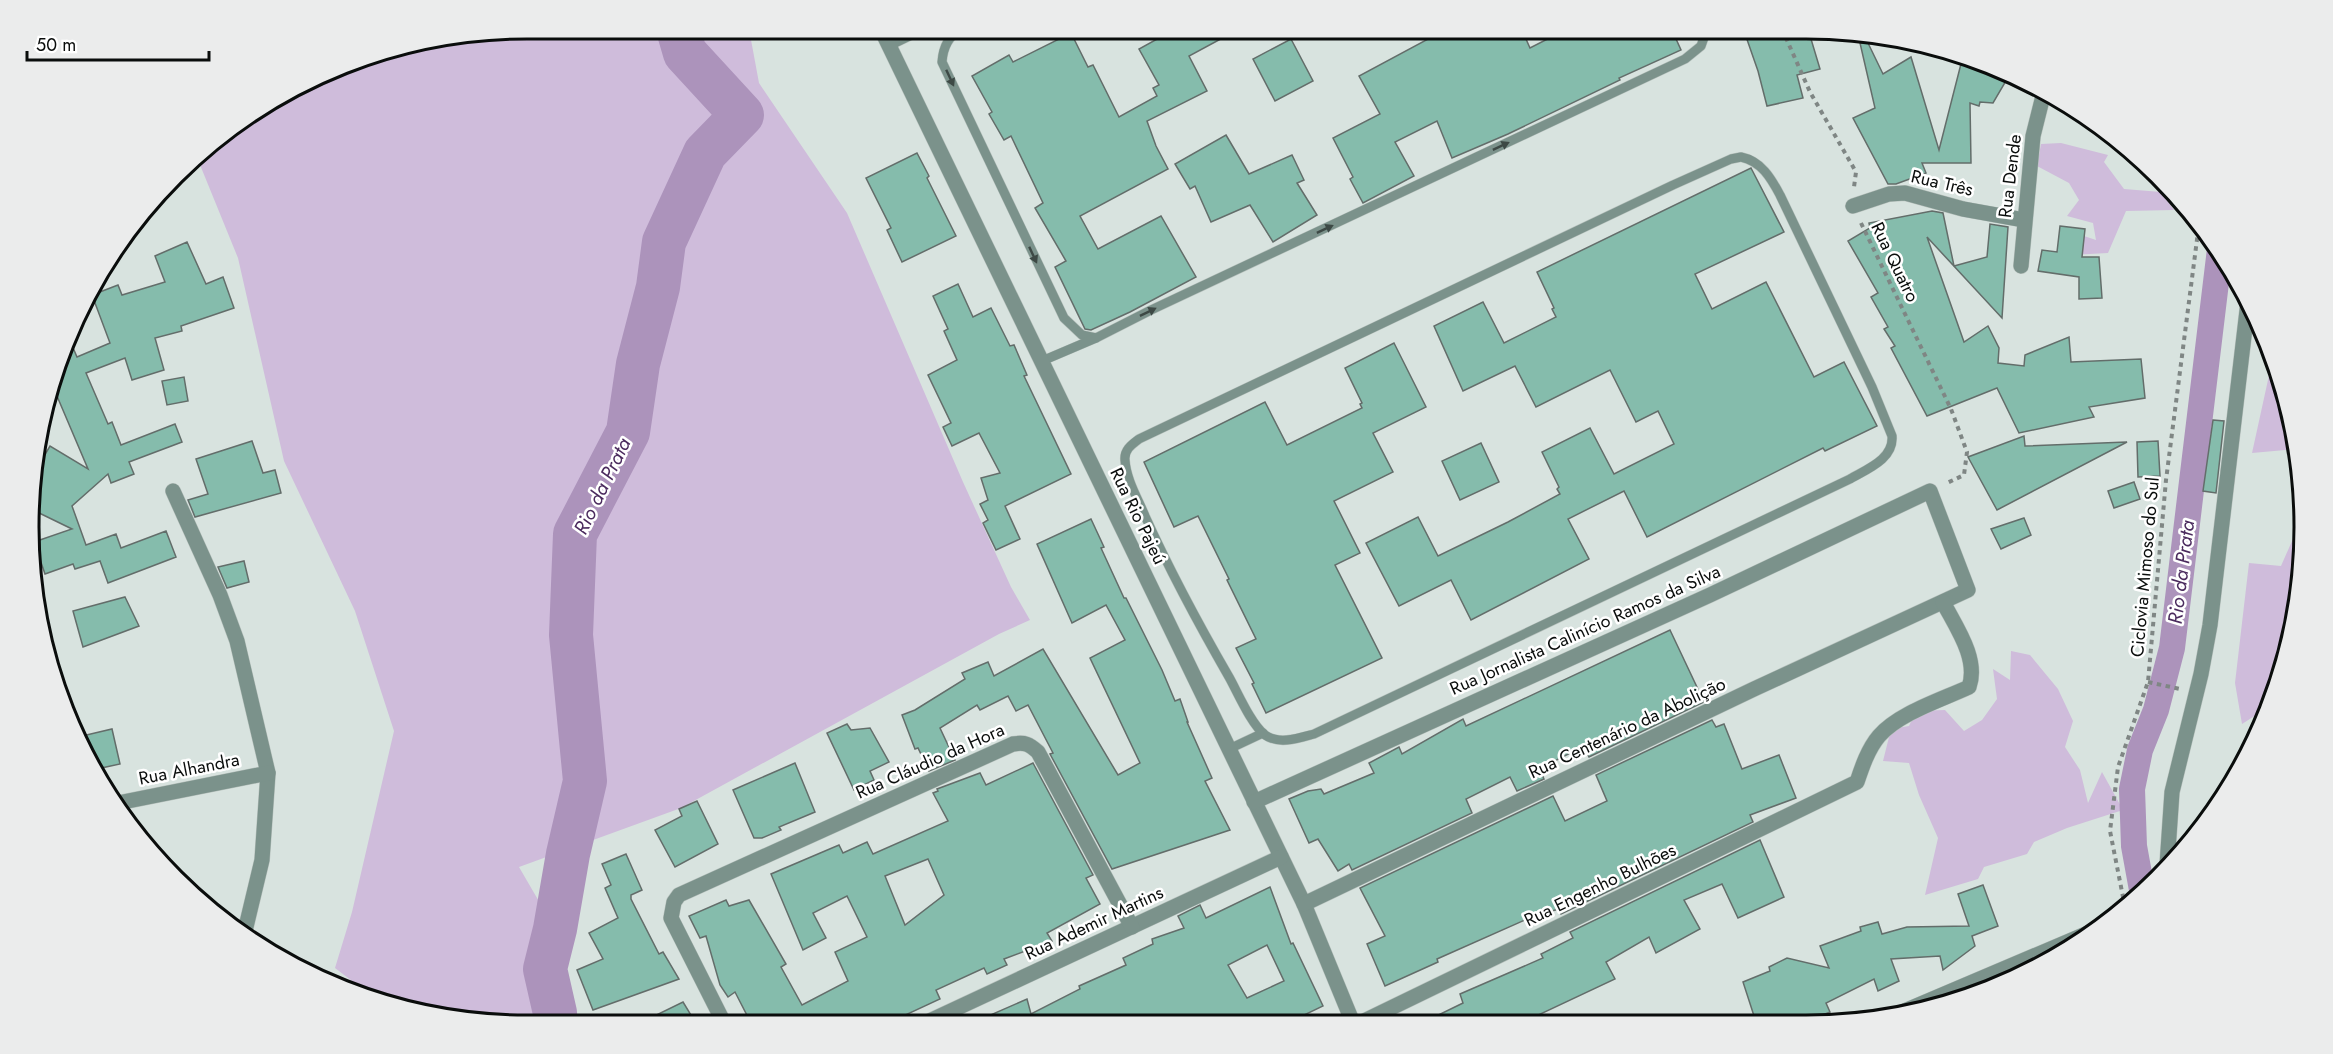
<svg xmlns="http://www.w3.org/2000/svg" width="2333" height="1054" viewBox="0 0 2333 1054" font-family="Jost,sans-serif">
<rect width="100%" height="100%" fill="#d8e3df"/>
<g fill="#cfbcdb">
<polygon points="527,29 749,29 759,83 847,213 963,482 1011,587 1030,620 999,634 681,808 519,867 544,910 530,951 539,1020 566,1025 527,1025 430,1016 363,996 364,990 335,968 352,912 394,731 355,611 284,461 238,258 196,155 278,95 366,55"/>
<polygon points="2061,143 2108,155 2104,162 2124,189 2161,192 2174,210 2126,211 2108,253 2071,255 2084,236 2096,240 2093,223 2067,216 2079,200 2069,183 2037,166 2041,144"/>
<polygon points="2273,357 2295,429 2297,449 2252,453"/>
<polygon points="2303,516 2304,527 2295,624 2270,706 2242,724 2235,683 2249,563 2281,566"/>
<polygon points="2011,651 2030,655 2058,689 2073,721 2065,747 2080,770 2088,803 2102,772 2123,810 2067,828 2034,842 2027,854 1984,867 1978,879 1925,895 1938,838 1919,795 1909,763 1883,761 1891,729 1909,726 1916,711 1945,710 1964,731 1982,720 1997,699 1993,669 2010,680"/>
</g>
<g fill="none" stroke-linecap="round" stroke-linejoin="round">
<polyline stroke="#ac93bb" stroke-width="26" points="2142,890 2134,846 2132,789 2140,750 2156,710 2172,648 2220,249"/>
<polyline stroke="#ac93bb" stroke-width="44" points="556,1025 555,1013 545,969 555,929 568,854 585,781 571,635 575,534 628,432 638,364 658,287 664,242 705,153 742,115 685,53 678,29"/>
</g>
<g fill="#85bcac" stroke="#636d6a" stroke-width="1.5" fill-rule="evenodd">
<polygon points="1177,28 1241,28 1189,56 1207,91 1147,121 1156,146 1168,169 1080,216 1098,249 1161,216 1196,277 1130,312 1091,330 1085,329 1055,267 1066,261 1035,208 1043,203 1011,136 1004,140 989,114 992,112 972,76 1009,55 1013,62 1071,33 1088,67 1093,65 1119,117 1157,96 1153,88 1159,85 1139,49"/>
<polygon points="1428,28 1521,28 1530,48 1569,28 1671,28 1681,50 1619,78 1620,80 1508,134 1452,158 1437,121 1395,142 1414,176 1363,203 1350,179 1353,177 1333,138 1380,114 1359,76 1432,37"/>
<polygon points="1743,28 1808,29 1820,69 1797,75 1803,98 1767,106 1758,71"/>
<polygon points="1291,39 1313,81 1275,101 1253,59"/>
<polygon points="1867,41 1883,74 1911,57 1939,150 1963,56 1996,66 2010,74 1993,103 1980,102 1979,106 1970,103 1971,163 1922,163 1926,173 1896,184 1888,184 1853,118 1875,108 1860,43"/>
<polygon points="1226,135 1249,174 1292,155 1304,180 1297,183 1317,215 1273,242 1250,205 1211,222 1195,186 1190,189 1175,164"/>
<polygon points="917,153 929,176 927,178 956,236 902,262 887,230 891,228 866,178"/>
<polygon points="1751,168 1784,232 1695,274 1712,309 1766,282 1814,377 1844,362 1877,426 1825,451 1823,448 1647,537 1624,491 1568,519 1589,559 1471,620 1451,580 1399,606 1366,543 1418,517 1438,556 1508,522 1560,494 1557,489 1559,487 1542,452 1590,428 1614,474 1674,444 1658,411 1636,422 1610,370 1536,407 1515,366 1463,391 1434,326 1483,302 1504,343 1556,317 1552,309 1554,308 1537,272"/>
<polygon points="1932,211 1943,213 1954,266 1987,257 1990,224 2008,227 2002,318 1927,237 1964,342 1988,326 1999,348 1998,363 2024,366 2025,355 2069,337 2071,362 2141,359 2145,398 2089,407 2094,417 2019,433 1997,388 1927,416 1891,348 1895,346 1884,329 1888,327 1871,297 1878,293 1848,241 1870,228 1869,223"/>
<polygon points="2060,226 2085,229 2082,257 2099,257 2102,298 2079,299 2079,277 2038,271 2042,250 2057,252"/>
<polygon points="187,242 206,284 223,277 234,308 181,326 182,331 155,338 164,370 132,380 125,358 86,373 108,424 112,422 121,445 175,424 182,442 129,462 134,474 111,483 108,474 72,506 86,545 116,534 121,548 166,531 176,557 108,583 100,561 75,569 73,564 45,574 34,542 72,529 35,511 37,468 50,446 88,469 54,389 71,343 77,357 110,343 92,295 118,285 122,295 165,282 155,256"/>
<polygon points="958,284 973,317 991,308 1010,346 1014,345 1027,375 1024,376 1071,474 1005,506 1020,539 996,550 983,523 988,520 980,504 988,500 981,478 1000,473 979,433 952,446 943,427 951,423 928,375 957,360 944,331 948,329 933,296"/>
<polygon points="1394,343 1426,407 1373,433 1393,472 1334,501 1360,553 1335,565 1382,658 1266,713 1252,684 1254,683 1236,648 1256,639 1227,580 1229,579 1198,516 1174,527 1144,462 1265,402 1287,445 1362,408 1360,404 1362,403 1345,368"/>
<polygon points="184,377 188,401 167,405 162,381"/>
<polygon points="2213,420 2224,421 2216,493 2203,491"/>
<polygon points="2024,436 2025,446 2127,442 1997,510 1968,457"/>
<polygon points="252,441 263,473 275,470 281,493 195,517 188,500 208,494 196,459"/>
<polygon points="2158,441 2160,476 2138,477 2137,442"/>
<polygon points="1481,443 1499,482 1460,500 1442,461"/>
<polygon points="2134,482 2140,499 2114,508 2108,491"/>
<polygon points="2024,518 2031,535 2001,549 1991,529"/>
<polygon points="1091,519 1104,547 1101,548 1124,598 1126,598 1162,670 1175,701 1180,699 1188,722 1187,722 1212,778 1205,781 1230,830 1112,869 1050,754 1053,753 1028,705 1016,711 1008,696 980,710 977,705 940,728 955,760 929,771 918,748 915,749 902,715 915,710 965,679 962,673 988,662 994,676 1043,649 1118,775 1140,763 1090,658 1125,640 1106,605 1072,623 1037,544"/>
<polygon points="244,561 249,582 227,588 218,567"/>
<polygon points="125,597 139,626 83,647 73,611"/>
<polygon points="1670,630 1704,702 1589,757 1587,753 1581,755 1578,749 1543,767 1545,772 1542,774 1544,779 1517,791 1510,777 1466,799 1472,813 1352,870 1349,864 1338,871 1318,839 1309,843 1289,799 1308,791 1321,789 1324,794 1374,773 1369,763 1399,747 1402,754 1463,719 1466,726"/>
<polygon points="1712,720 1716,727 1724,724 1742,769 1779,755 1796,798 1750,815 1753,822 1561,914 1559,909 1534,916 1437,959 1438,962 1385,986 1367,944 1385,936 1360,888 1553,796 1565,821 1607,801 1596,775"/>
<polygon points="847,724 851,730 870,728 889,762 870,771 874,780 854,790 827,733"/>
<polygon points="112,729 120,764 92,770 82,736"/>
<polygon points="795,763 815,812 779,827 781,830 762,838 754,838 733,790"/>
<path d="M1033,763L1093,875L1086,878L1100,904L1047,933L1052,941L1004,959L1007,965L987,974L984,968L936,990L940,999L886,1024L752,1025L735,992L728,997L720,985L706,936L700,938L689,916L726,900L729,906L749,900L786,964L781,967L802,1005L848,981L835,952L867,937L847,896L813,913L826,938L803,950L771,874L839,845L843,853L867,842L873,854L948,821L933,793L938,791L937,789L980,773L986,785ZM928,859L944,895L905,925L885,876Z"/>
<polygon points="697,801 718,844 675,867 655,830 682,816 679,809"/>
<polygon points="1760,840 1784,897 1738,918 1722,884 1684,900 1700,929 1656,953 1649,937 1606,962 1615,979 1536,1016 1539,1022 1422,1023 1463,1003 1460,994 1543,958 1541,954 1573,938 1570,932"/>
<polygon points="626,854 642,890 631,895 631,899 659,954 663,952 679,979 593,1010 577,970 603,959 589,933 618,918 605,888 611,885 602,864"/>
<polygon points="1983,885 1998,926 1972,936 1975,946 1943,970 1940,956 1891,959 1899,981 1878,991 1874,979 1826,1003 1830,1012 1808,1021 1756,1022 1743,982 1770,971 1769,967 1787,958 1829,968 1820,946 1861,931 1860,927 1878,922 1882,934 1907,927 1969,926 1958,894"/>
<path d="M1270,887L1291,944L1293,943L1323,1006L1304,1015L1308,1023L970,1024L1027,999L1031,1014L1080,989L1079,986L1126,965L1123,958L1153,944L1152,939L1184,928L1178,916L1200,905L1206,918ZM1267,945L1284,981L1247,998L1228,965Z"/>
<polygon points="683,1002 697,1025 636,1025"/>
</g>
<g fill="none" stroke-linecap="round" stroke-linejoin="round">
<g stroke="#b7c1bd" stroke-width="10">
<g id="service">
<path d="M961,29C948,36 943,48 942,62L1064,318L1082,335L1096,338"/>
<polyline points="889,46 924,29"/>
<path d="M1741,157C1761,161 1771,178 1780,195L1872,387L1892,436C1894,459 1867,469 1850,479L1314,734C1299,738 1279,745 1265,735C1251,724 1238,693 1229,677C1199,625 1170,571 1145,516C1138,499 1126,479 1125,460C1124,450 1131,445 1139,439L1673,185L1731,159Z"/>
<polyline points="1042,361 1096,338 1151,310 1685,59 1701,46 1707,29"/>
<polyline points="1229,749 1263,733"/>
</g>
</g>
<g stroke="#b7c1bd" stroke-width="16">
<g id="minor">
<polyline points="881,29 1304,904 1353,1023"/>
<polyline points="1853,206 1889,194 1905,193 1963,209 2024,220"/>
<polyline points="2021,266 2033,136 2044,92"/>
<polyline points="173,491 220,595 237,641 268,773 262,860 245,931"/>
<polyline points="1254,802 1710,595 1930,491 1968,590 1754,689 1304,904"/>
<polyline points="118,803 268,773"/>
<polyline points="2167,865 2172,792 2201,674 2210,625 2248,302"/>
<polyline points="1895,1015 2100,928"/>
<path d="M1360,1023L1857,782C1862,767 1868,749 1879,736C1899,713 1941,700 1969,687C1979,659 1956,627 1943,602"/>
<polyline points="923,1024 1281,857"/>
<path d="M725,1025L671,918L674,902L679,895L1013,744C1025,742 1029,744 1038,752L1132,927"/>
</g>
</g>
<g stroke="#7f8684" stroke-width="4" stroke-dasharray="4.5 4.5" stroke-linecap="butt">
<polyline points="1782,29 1810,92 1856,172 1854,187"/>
<polyline points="1861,223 1951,409 1967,452 1964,475 1947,483"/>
<polyline points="2148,682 2180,689"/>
<polyline points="2125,907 2110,831 2118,767 2148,682 2166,480 2199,224"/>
</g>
<use href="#service" stroke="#7b928b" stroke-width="9"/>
<use href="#minor" stroke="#7b928b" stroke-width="15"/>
</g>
<defs><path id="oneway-solid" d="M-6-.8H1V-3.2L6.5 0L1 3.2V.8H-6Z" transform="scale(1.5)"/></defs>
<g fill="#3d4945">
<use href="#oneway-solid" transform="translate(950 78) rotate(65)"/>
<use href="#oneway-solid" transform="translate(1501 146) rotate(-25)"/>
<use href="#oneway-solid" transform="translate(1325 229) rotate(-25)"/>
<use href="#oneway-solid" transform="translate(1033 255) rotate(65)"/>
<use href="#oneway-solid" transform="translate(1148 312) rotate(-26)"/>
</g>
<g text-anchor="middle" stroke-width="5" stroke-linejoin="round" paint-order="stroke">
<g font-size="18" fill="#0a0d0c" stroke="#fff">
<text transform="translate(2010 176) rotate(-83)" y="6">Rua Dende</text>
<text transform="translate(1942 183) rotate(13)" y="6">Rua Três</text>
<text transform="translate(1895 262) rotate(64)" y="6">Rua Quatro</text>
<text transform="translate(1138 516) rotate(64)" y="6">Rua Rio Pajeú</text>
<text transform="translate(2145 567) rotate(-85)" y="6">Ciclovia Mimoso do Sul</text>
<text transform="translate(1585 630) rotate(-24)" y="6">Rua Jornalista Calinício Ramos da Silva</text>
<text transform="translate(1627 728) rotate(-25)" y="6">Rua Centenário da Abolição</text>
<text transform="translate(930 761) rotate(-24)" y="6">Rua Cláudio da Hora</text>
<text transform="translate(189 769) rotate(-11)" y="6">Rua Alhandra</text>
<text transform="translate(1600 885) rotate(-26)" y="6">Rua Engenho Bulhões</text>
<text transform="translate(1094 923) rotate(-25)" y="6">Rua Ademir Martins</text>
</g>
<g font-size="20" font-style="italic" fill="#4b2b5e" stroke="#fff">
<text transform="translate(602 486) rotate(-64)" y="7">Rio da Prata</text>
<text transform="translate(2181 572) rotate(-83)" y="7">Rio da Prata</text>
</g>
</g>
<path d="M0 0H2333V1054H0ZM527 39H1806A488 488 0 0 1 2294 527V527A488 488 0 0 1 1806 1015H527A488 488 0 0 1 39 527V527A488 488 0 0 1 527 39Z" fill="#ebecec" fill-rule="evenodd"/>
<path fill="none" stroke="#0a0d0c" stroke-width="3" d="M527 39H1806A488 488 0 0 1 2294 527V527A488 488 0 0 1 1806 1015H527A488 488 0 0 1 39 527V527A488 488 0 0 1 527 39Z"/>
<path d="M27 51v9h182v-9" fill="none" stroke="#0a0d0c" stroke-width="3"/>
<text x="36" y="51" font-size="18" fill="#0a0d0c" stroke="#ffffff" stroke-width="4.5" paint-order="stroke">50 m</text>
</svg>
